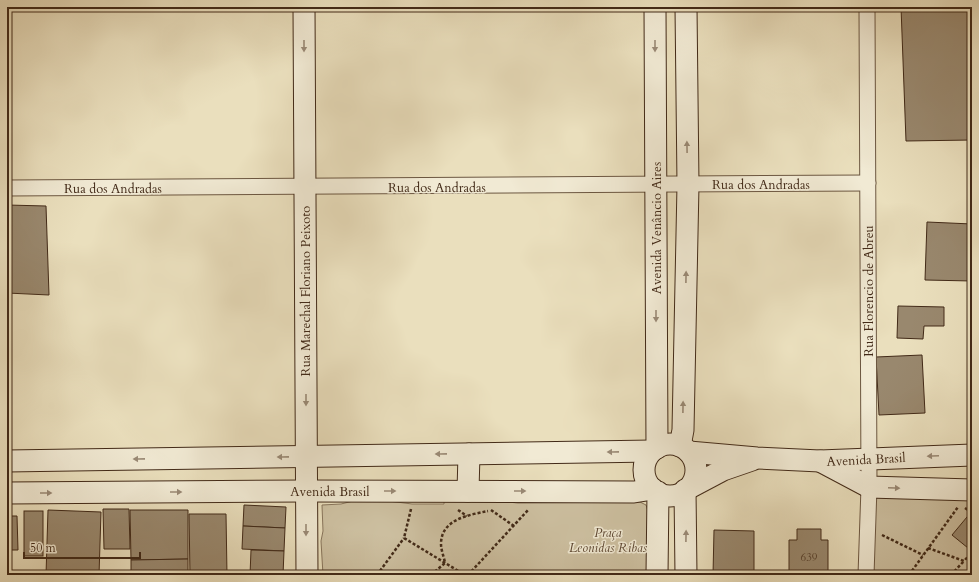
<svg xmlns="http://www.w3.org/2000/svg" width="979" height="582" viewBox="0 0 979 582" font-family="Cardo,serif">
<rect width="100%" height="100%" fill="#eadfbd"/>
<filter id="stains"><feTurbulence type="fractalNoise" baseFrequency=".005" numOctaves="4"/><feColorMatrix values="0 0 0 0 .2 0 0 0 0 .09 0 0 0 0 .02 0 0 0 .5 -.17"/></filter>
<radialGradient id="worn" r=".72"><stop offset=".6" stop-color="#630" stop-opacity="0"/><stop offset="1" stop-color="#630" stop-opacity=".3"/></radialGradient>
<g fill="#cdc0a1" stroke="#88755c">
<polygon points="972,490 972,569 967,575 872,575 873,494"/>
<polygon points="444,496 518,503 640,502 646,505 648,511 648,575 323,575 321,541 323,531 322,505 341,504 365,498 412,504 444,504"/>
</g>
<g fill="#99886e" stroke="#422a18">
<polygon points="901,7 972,7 972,140 906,141"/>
<polygon points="7,205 46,206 49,295 7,293"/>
<polygon points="927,222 972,224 972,281 925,280"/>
<polygon points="898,306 944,307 944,326 924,326 923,339 897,338"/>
<polygon points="922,355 925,413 879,415 876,357"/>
<polygon points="244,505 286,507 285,528 243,526"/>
<polygon points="103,509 129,509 130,549 104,549"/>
<polygon points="48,510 101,512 99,575 46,575"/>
<polygon points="130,510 188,510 188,559 131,560"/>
<rect x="24" y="511" width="19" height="45"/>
<polygon points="972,511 972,543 968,548 952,535"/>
<polygon points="189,514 226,514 227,575 190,575"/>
<polygon points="7,516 17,516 18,550 7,550"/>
<polygon points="243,526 285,528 284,551 242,549"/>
<polygon points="797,529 821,529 821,540 828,540 828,575 789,575 789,540 797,540"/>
<polygon points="714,530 754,531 754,575 713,575"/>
<polygon points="251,550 284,551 283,575 250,575"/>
<polygon points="188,559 188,575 131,575 131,560"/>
</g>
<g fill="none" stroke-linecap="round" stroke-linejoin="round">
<g stroke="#6c5741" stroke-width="17">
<g id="street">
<polyline points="7,188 868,183"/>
<polyline points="866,575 869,487 867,7"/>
</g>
</g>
<g stroke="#422a18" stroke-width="23">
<g id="secondary">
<polyline points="304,7 307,575"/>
<polyline points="655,7 657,448"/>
<circle cx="670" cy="470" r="26"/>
<polyline points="680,446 683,430 688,185 686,7"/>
<polyline points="689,452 757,458 820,461 972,455"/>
<polyline points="7,461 652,451"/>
<polyline points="820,461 869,487 972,490"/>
<polyline points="689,488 723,470 752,460"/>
<polyline points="685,490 686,575"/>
<polyline points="468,491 469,454"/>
<polyline points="7,493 306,491 634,492 653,489"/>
<polyline points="657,575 658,492"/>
</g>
</g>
<g stroke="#422a18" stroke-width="2.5" stroke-dasharray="3 2" stroke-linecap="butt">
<polyline points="965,508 971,512"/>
<polyline points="411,509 404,538 465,575"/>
<polyline points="458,510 467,516"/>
<polyline points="491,510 514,526"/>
<polyline points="882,535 923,555"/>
<polyline points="928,548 964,561 972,552"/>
<polyline points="377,575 404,538"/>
<path d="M431,575L445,563C444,557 441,550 441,544C441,519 469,515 488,511"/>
<polyline points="468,575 529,509"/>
<polyline points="909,575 958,507"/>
<polyline points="951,575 964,561"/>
</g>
<use href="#street" stroke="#f1ead4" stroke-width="15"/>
<use href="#secondary" stroke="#f1ead4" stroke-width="21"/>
</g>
<defs><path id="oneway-solid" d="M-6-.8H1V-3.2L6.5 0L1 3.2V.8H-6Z"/></defs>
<g fill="#9a8a76">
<use href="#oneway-solid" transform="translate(304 46) rotate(90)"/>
<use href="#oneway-solid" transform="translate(655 46) rotate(90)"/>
<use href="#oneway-solid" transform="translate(687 147) rotate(-91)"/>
<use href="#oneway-solid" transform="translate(686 277) rotate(-89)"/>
<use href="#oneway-solid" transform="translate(656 316) rotate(90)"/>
<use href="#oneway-solid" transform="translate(306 400) rotate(90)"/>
<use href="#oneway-solid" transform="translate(683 407) rotate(-89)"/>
<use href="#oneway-solid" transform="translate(613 452) rotate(179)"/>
<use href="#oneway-solid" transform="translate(441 454) rotate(179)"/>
<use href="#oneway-solid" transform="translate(933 456) rotate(178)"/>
<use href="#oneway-solid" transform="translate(283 457) rotate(179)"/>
<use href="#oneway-solid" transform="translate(139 459) rotate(179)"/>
<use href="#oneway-solid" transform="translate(894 488) rotate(2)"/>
<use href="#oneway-solid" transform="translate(390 491)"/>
<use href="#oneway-solid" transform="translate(520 491)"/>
<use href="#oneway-solid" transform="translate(176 492)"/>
<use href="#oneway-solid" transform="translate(46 493)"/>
<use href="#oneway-solid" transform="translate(306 530) rotate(90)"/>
<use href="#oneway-solid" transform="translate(686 536) rotate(-89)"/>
</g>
<g text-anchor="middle" stroke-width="3" stroke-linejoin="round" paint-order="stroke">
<g font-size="11" fill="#58422e">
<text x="809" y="561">639</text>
</g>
<g font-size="13" fill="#422a18" stroke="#f1ead4">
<text x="761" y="189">Rua dos Andradas</text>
<text x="437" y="192">Rua dos Andradas</text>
<text x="113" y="193">Rua dos Andradas</text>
<text transform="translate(656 228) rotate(-90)" y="5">Avenida Venâncio Aires</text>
<text transform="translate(305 291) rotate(-90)" y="5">Rua Marechal Floriano Peixoto</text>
<text transform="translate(868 291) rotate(-90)" y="5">Rua Florencio de Abreu</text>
<text transform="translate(866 459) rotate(-3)" y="5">Avenida Brasil</text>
<text x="330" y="496">Avenida Brasil</text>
</g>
<g font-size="13" font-style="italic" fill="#5e4833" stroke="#f1ead4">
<text x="608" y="537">Praça<tspan x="608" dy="15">Leonidas Ribas</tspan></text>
</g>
</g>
<rect width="979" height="582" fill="none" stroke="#eadfbd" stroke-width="24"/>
<rect x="8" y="8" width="963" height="566" fill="none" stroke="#422a18" stroke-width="2"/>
<rect x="12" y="12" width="955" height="558" fill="none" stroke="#422a18"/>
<path d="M24 552v6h116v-6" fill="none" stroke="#422a18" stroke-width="2"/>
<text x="30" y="552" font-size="12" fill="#422a18" stroke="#f1ead4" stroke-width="3" paint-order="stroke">50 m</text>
<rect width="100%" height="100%" filter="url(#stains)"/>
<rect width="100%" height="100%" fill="url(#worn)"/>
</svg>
